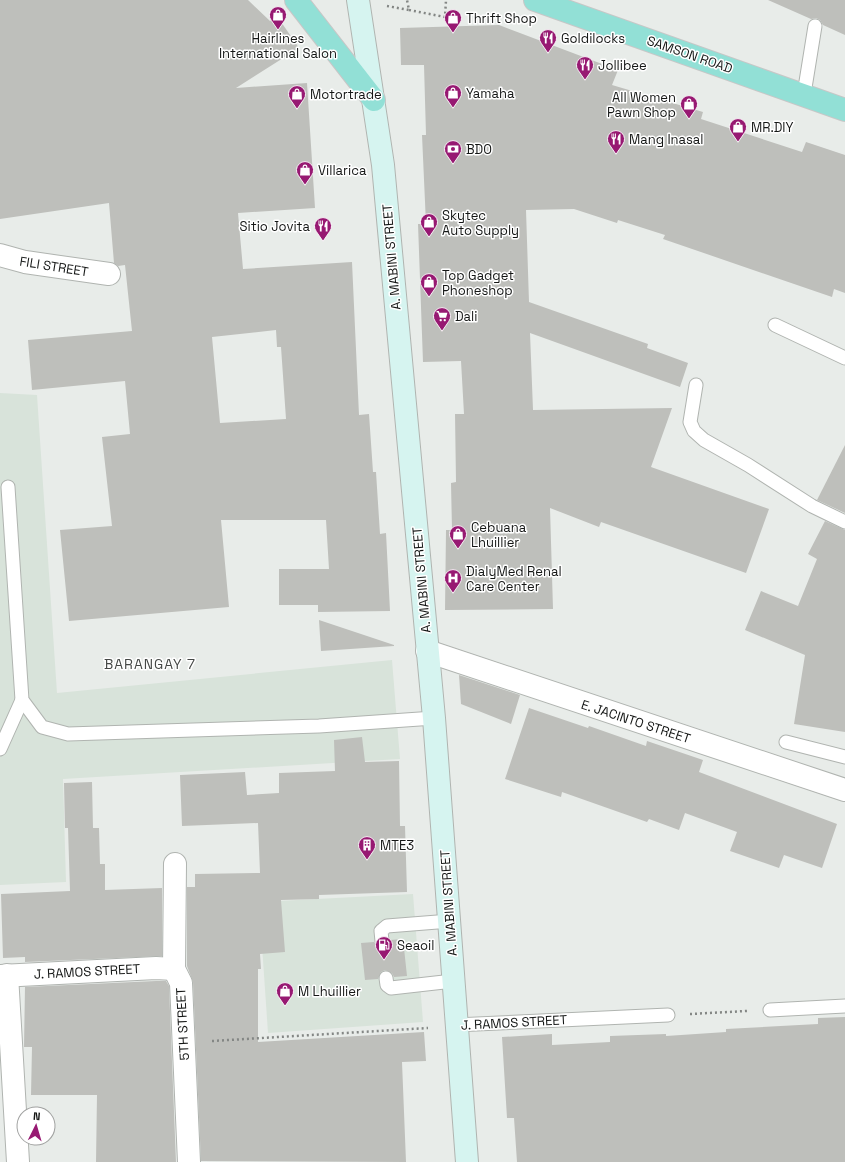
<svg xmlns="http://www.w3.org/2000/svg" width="845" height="1162" viewBox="0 0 845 1162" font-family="'Space Grotesk',sans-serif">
<rect width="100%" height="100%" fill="#e8ece9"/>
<g fill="#d8e3da">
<polygon points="0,393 37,395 57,693 392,660 400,759 63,779 66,882 0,885"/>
<polygon points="413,894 423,1022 268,1033 259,902"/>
</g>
<g fill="#bebfbb" fill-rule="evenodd">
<path d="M0,0H248L270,21L277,16L299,48L236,88L307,83L315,208L238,213L243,269L352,262L359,415L369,414L373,472H376L380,534L386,533L390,611L318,612V605H279V569H329L326,520H221L229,607L69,621L60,530L112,526L102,437L130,434L125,381L32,390L28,340L132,331L125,265L118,266L114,263L109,203L0,219ZM276,330L277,347H281L286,419L220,423L212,337Z"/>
<polygon points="768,0 845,0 845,35 823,25 820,20 816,18 811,19"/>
<polygon points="499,25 618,70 612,85 703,112 701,119 802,152 806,142 845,155 845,293 834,289 832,297 663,239 665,235 618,220 617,223 574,209 526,210 529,302 648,344 647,348 688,363 680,387 530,333 533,410 672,408 651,467 769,509 746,573 601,522 599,527 550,508 553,609 445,610 446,530 452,530 451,483 456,482 455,414 464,414 461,361 423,362 418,224 426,224 422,135 426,135 424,65 401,65 400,28"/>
<polygon points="845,445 845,513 817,500"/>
<polygon points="825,521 845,530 845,732 794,724 805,655 745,630 761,591 798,606 817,559 808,554"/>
<polygon points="319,620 394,645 394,646 321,651"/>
<polygon points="459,675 520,695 511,724 461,704"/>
<polygon points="529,708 588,728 589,726 646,746 647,741 703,760 699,772 837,824 822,868 784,855 779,868 730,851 737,832 685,813 679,830 649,819 647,822 562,792 561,797 505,779"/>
<polygon points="362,737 365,762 399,761 400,826 405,826 407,892 319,895 319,899 281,900 285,952 260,954 261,969 258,969 258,1042 424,1032 426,1061 402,1062 406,1162 201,1161 193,982 187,966 187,887 195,887 195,874 260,873 258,823 182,826 180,775 245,772 247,795 279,793 279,773 335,771 334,740"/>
<polygon points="92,782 93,828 99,828 100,864 105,864 105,890 162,888 162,956 25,962 25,957 3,958 1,894 70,891 68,828 65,828 64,783"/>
<polygon points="403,939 407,976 394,977 392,973 385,970 381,972 378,979 365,980 361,943 374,942 378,948 383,949 389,945 390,940"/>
<polygon points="156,981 166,981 169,986 176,1162 96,1162 97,1095 31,1095 32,1047 24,1047 25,987"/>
<polygon points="845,1017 845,1162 517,1162 514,1118 507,1118 502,1037 552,1034 552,1045 610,1042 610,1036 666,1034 666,1036 726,1032 726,1029 818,1024 818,1018"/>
</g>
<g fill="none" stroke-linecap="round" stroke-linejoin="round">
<g stroke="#b0b4b0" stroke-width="15">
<g id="service">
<polyline points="804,94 815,26"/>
<polyline points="775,325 845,358"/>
<polyline points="696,385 690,422 694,431 704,440 748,465 812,506 845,522"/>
<polyline points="8,487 22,700 42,727 68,734 319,726 434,718"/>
<polyline points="786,742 845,757"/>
<polyline points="0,749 22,700"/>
<polyline points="382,941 381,931 387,926 450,921"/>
<polyline points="386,978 387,985 391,988 453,981"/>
<polyline points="770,1010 845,1006"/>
<polyline points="455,1025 668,1015"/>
</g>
</g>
<g stroke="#b0b4b0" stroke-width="24">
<g id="minor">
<polyline points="0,255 25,262 109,274"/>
<polyline points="427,651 845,790"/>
<polyline points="175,864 174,969 181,983 189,1162"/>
<polyline points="7,975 18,1162"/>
<polyline points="0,976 156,968 174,969"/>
</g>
</g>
<g stroke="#b0b4b0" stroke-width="24">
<polyline id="secondary" points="358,0 383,165 412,480 434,718 467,1162"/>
</g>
<g stroke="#c7c7c7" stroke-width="24">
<g id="trunk">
<polyline points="296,0 374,100"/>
<polyline points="535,0 845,110"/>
</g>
</g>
<g stroke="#838684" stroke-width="2.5" stroke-dasharray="2 3" stroke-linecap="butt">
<polyline points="387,6 409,10 407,0"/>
<polyline points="409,10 445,17 446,0"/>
<polyline points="690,1014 747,1011"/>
<polyline points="212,1041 428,1028"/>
</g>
<use href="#service" stroke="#fff" stroke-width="13"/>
<use href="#minor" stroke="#fff" stroke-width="22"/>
<use href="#secondary" stroke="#d6f4f0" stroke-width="22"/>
<use href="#trunk" stroke="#92e0d6" stroke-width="22"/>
</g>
<defs>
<g id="shop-pin" transform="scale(0.9)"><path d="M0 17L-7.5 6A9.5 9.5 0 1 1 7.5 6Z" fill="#971972" stroke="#fff"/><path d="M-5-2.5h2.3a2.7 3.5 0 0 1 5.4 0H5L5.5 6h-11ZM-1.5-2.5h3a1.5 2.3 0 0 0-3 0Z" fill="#fff"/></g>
<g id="restaurant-pin" transform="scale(0.9)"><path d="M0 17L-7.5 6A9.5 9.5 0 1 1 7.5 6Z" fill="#971972" stroke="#fff"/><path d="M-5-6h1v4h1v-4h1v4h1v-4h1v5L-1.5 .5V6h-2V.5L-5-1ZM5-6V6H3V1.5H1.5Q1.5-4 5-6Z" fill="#fff"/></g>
<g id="bank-pin" transform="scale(0.9)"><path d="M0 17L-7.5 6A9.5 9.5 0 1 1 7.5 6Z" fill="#971972" stroke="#fff"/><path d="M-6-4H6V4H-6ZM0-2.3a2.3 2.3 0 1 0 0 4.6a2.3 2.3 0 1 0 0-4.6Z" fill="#fff"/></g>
<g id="supermarket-pin" transform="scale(0.9)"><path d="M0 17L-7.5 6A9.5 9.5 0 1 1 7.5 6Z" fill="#971972" stroke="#fff"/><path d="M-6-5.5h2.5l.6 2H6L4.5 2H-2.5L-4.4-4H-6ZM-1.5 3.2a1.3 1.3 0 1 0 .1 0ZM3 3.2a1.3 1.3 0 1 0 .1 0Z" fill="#fff"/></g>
<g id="hospital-pin" transform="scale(0.9)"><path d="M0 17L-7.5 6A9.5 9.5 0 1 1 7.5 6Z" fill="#971972" stroke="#fff"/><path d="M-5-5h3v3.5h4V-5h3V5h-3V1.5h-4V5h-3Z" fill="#fff"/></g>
<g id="building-pin" transform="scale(0.9)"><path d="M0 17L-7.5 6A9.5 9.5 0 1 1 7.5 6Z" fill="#971972" stroke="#fff"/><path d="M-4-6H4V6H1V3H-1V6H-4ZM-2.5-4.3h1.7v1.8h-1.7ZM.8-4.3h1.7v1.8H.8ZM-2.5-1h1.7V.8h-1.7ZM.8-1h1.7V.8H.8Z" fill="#fff"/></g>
<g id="fuel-pin" transform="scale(0.9)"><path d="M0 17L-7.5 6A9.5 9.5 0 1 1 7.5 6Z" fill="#971972" stroke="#fff"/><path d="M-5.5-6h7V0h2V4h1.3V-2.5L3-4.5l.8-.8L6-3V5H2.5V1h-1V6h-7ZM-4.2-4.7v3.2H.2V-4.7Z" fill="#fff"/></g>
</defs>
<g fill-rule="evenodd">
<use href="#shop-pin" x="278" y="15"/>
<use href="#shop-pin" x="453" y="18"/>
<use href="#restaurant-pin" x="548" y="38"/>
<use href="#restaurant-pin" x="585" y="65"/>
<use href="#shop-pin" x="453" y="93"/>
<use href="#shop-pin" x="297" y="94"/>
<use href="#shop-pin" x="689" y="104"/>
<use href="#shop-pin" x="738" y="127"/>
<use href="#restaurant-pin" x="616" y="139"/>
<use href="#bank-pin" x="453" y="149"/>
<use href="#shop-pin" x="305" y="170"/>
<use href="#shop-pin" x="429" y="222"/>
<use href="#restaurant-pin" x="323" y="226"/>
<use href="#shop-pin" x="429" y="282"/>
<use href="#supermarket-pin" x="442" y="316"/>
<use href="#shop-pin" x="458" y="534"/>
<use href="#hospital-pin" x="453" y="578"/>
<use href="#building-pin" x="367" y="845"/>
<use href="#fuel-pin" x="384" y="945"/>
<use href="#shop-pin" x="285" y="991"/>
</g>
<g text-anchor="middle" stroke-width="3" stroke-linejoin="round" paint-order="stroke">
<g font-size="13" fill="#141615" stroke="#fff" text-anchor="start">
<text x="466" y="23">Thrift Shop</text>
<text x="278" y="43" text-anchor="middle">Hairlines<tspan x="278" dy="15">International Salon</tspan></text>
<text x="561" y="43">Goldilocks</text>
<text x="598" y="70">Jollibee</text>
<text x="466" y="98">Yamaha</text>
<text x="310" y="99">Motortrade</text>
<text x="676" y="102" text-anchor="end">All Women<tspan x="676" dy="15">Pawn Shop</tspan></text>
<text x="751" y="132">MR.DIY</text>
<text x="629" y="144">Mang Inasal</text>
<text x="466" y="154">BDO</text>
<text x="318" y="175">Villarica</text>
<text x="442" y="220">Skytec<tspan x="442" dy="15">Auto Supply</tspan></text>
<text x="310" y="231" text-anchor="end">Sitio Jovita</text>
<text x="442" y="280">Top Gadget<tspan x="442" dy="15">Phoneshop</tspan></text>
<text x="455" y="321">Dali</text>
<text x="471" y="532">Cebuana<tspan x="471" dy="15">Lhuillier</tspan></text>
<text x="466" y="576">DialyMed Renal<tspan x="466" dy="15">Care Center</tspan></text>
<text x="380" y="850">MTE3</text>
<text x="397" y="950">Seaoil</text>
<text x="298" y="996">M Lhuillier</text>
</g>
<g font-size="13" fill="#141615" stroke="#fff">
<text transform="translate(690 54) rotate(19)" y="5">SAMSON ROAD</text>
<text transform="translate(391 257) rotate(-95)" y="5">A. MABINI STREET</text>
<text transform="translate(54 266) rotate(9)" y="5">FILI STREET</text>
<text transform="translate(421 580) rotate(-95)" y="5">A. MABINI STREET</text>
<text transform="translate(636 721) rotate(18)" y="5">E. JACINTO STREET</text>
<text transform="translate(448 903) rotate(-94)" y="5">A. MABINI STREET</text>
<text transform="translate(87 971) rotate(-3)" y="5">J. RAMOS STREET</text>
<text transform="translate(514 1022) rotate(-3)" y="5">J. RAMOS STREET</text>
<text transform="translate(182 1024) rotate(-93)" y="5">5TH STREET</text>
</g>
<g font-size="14" letter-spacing="1" fill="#454846" stroke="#fff">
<text x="150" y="669">BARANGAY 7</text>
</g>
</g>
<g transform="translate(36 1126) rotate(5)"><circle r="19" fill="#ffffff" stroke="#a1a2a1"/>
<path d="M0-3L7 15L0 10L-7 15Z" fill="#971972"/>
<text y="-6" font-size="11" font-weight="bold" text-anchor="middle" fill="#141615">N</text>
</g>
</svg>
